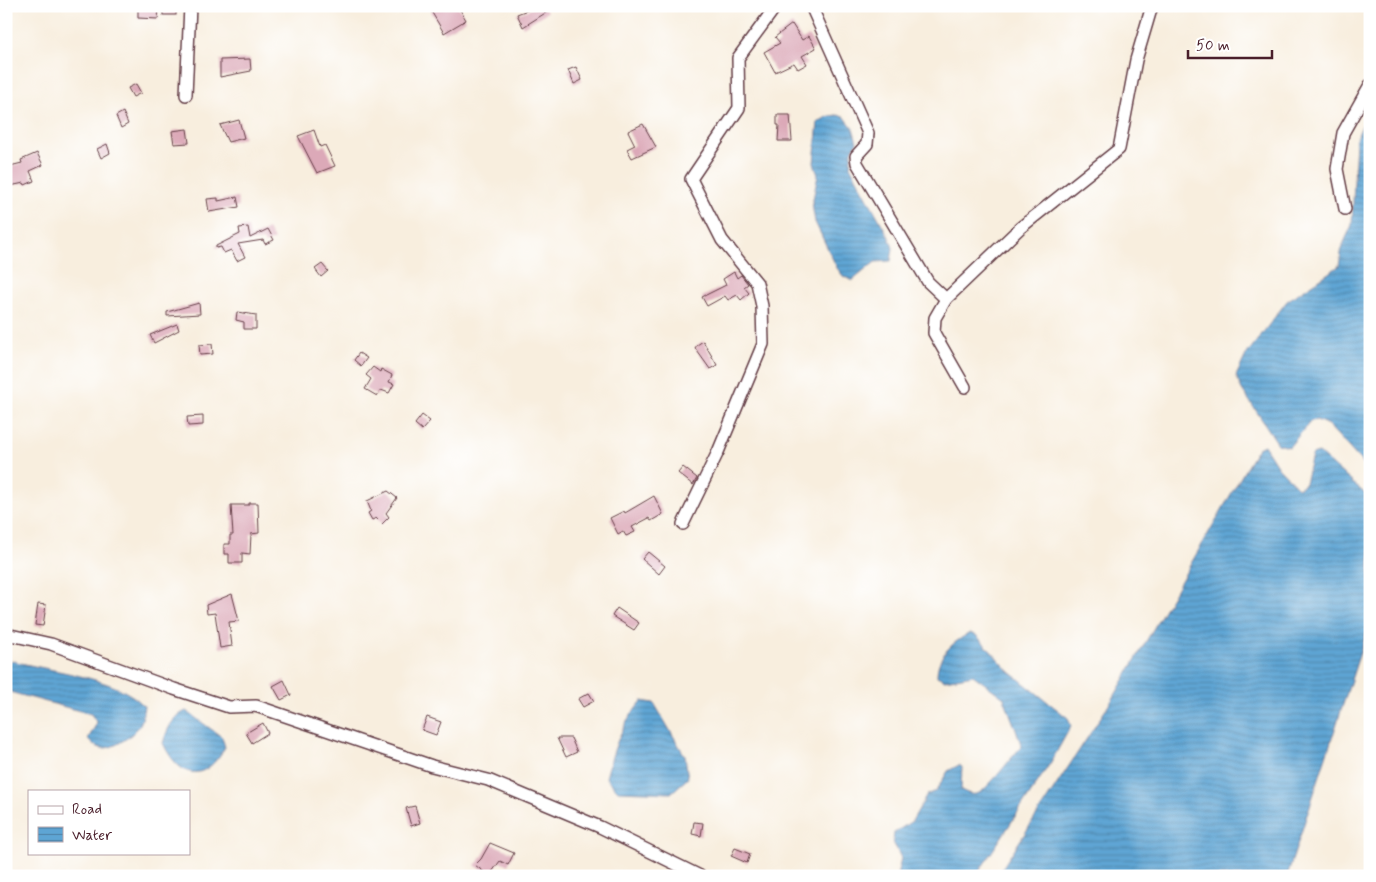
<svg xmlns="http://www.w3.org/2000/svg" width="1376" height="882" viewBox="0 0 1376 882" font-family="Mynerve,sans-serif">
<defs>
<pattern id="water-rules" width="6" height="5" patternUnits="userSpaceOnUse" patternTransform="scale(1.25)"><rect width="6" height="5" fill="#5ea5d4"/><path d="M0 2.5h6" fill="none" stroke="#5086ac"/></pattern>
</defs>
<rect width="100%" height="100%" fill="#fff"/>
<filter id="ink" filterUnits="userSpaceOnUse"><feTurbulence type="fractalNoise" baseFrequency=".02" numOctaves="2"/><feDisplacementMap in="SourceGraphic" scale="10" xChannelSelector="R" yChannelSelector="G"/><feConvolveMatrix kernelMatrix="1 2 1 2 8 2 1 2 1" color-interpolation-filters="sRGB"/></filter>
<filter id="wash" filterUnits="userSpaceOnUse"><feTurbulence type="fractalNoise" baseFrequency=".0096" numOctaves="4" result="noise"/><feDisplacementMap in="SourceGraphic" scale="20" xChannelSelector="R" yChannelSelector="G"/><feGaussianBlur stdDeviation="1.12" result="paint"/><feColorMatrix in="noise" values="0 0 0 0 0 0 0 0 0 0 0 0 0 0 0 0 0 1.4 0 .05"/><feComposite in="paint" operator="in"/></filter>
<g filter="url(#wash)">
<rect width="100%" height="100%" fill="#f8eede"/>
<g fill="url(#water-rules)" stroke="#546280">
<polygon points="1370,109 1370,471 1328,425 1317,420 1311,421 1289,447 1278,444 1241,388 1236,376 1246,355 1287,301 1339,266 1342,247 1352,225 1356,139"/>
<polygon points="836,115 844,116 853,128 857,142 852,151 850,166 890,239 893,248 891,261 875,262 852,281 843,276 837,268 815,222 812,204 818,175 814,163 818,122 827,117"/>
<polygon points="1264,445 1278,467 1298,488 1305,483 1312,455 1319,453 1370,498 1370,622 1287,876 997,876 1114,697 1246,468 1258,448"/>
<path d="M970,633L977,636L1010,672L1068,718L1071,726L1051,762L976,876H897L901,858L893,842L894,833L912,821L927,795L936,791L948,771L959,765L962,767L961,790C967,793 973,796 979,793C989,788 1012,756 1022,746L1004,698L973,675L945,680L937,676C937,655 953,642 970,633Z"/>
<path d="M6,659C44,671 118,676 144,706C143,711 143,717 141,722C137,733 117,747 105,748C98,749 93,744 88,739L97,723L91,714L6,691Z"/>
<path d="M642,701L654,703L685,756L688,778L671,793L618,791L606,778C613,750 622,723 642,701Z"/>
<path d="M186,711L222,737L225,747C205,783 180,780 163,743C167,730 172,717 186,711Z"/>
</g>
<g id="blocks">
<g fill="#dca9b8">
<rect x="163" y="6" width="13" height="9"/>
<polygon points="439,6 458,6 466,20 444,33 431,11"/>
<polygon points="538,6 544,6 547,12 523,27 517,14"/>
<polygon points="138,7 159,7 158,19 138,18"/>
<polygon points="792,24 802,40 809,36 816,48 802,56 807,64 798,69 794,63 775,72 764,52 780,43 775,37"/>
<polygon points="250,59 251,71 220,77 220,60"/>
<polygon points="576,67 582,80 574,84 568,70"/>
<polygon points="136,84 141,93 133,97 128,88"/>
<polygon points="123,112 128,124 121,128 116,116"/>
<polygon points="777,115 790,115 792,141 778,141 779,125 777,125"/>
<polygon points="239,120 244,138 228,142 220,125"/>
<polygon points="643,124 656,147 632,158 627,149 635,145 628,131"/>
<polygon points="187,129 189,143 174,144 172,131"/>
<polygon points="314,130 320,147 325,145 335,166 317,173 298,136"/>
<polygon points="107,144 110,153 101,158 97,149"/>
<polygon points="37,153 43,165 30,171 34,181 25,185 24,183 10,186 6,167 22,163 21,160"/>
<polygon points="237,197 239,207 209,212 207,199 218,198 218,201"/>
<polygon points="248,227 250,238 268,229 274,240 265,244 263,240 238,244 245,257 237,261 231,250 224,253 221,247 216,248 216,246 240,234 239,228"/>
<polygon points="322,264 328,271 321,277 315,269"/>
<polygon points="734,272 737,278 741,275 748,284 744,287 749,293 741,300 737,295 728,300 725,296 707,306 702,297 726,285 723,279"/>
<polygon points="199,303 200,314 167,316 167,312"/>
<polygon points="237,312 256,315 256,329 244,329 244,322 236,320"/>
<polygon points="177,324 179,330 154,343 150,335"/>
<polygon points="703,341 717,365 710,369 695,348 697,345"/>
<polygon points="212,344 213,354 200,355 199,345"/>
<polygon points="359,353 367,358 361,366 354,360"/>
<polygon points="373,367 380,372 381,369 392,375 389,382 394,384 389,393 381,390 377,396 365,389 371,379 366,375"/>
<polygon points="422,415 430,421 422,430 415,424"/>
<polygon points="203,416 203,425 188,426 187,417"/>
<polygon points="683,467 697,478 693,485 678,473"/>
<polygon points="388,491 397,498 386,513 389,517 382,524 376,518 372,520 368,513 371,511 367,501"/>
<polygon points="654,496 663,514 651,521 649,518 632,527 635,532 626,536 623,531 618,534 610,518 624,511 625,513"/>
<polygon points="249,503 258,503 259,533 251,534 250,554 242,553 242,563 229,563 229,554 224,554 224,544 230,544 230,535 233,535 231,505 249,505"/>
<polygon points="648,552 665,566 659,574 642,559"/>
<polygon points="232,594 239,621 229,622 232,646 220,648 215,613 207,614 206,605"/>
<polygon points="38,604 46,605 43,626 35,625"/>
<polygon points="617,608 639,623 634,630 612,616"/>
<polygon points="284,680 291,695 281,700 273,686"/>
<polygon points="589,693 594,701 583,707 578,699"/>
<polygon points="427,717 441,722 436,735 422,730"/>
<polygon points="263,723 268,733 252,743 246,733"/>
<polygon points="557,738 571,738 577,752 566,757"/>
<polygon points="415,806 420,823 411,826 406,808"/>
<polygon points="694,822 703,823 701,836 692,834"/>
<polygon points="490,843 514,853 508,865 500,861 489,876 475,865 481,859"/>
<polygon points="735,848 750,854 747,863 731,856"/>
</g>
</g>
</g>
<g filter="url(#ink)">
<use href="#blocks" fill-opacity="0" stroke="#643e46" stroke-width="1"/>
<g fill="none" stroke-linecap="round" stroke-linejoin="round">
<g stroke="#643e46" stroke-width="14">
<g id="minor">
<polyline points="811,6 868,133 867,144 856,156 857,163 928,282 946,299 1020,228 1119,149 1136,60 1152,6"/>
<polyline points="186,95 190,6"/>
<polyline points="1345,209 1337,169 1343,133 1370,85"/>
<polyline points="946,299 935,318 934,333 965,387"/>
<polyline points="683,524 718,452 763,344 762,306 757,283 722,240 691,179 739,108 738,58 776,6"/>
<polyline points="6,634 51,644 174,689 229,707 256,706 432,766 488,780 600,827 700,876"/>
</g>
</g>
<use href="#minor" stroke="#fff" stroke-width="11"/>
</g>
</g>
<rect width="1376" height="882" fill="none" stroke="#fff" stroke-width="25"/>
<rect x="28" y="790" width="162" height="65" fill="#ffffff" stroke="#b7a5aa"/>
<rect x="38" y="806" width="25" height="8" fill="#ffffff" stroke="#b7a5aa"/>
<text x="72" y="814" font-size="15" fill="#4a1f2b">Road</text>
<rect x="38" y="827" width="25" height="15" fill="url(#water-rules)" stroke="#b7a5aa"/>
<text x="72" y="840" font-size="15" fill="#4a1f2b">Water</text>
<path d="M1188 50v8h84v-8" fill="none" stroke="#4a1f2b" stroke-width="2.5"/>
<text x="1196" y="50" font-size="15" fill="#4a1f2b" stroke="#ffffff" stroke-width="4" paint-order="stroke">50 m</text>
</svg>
